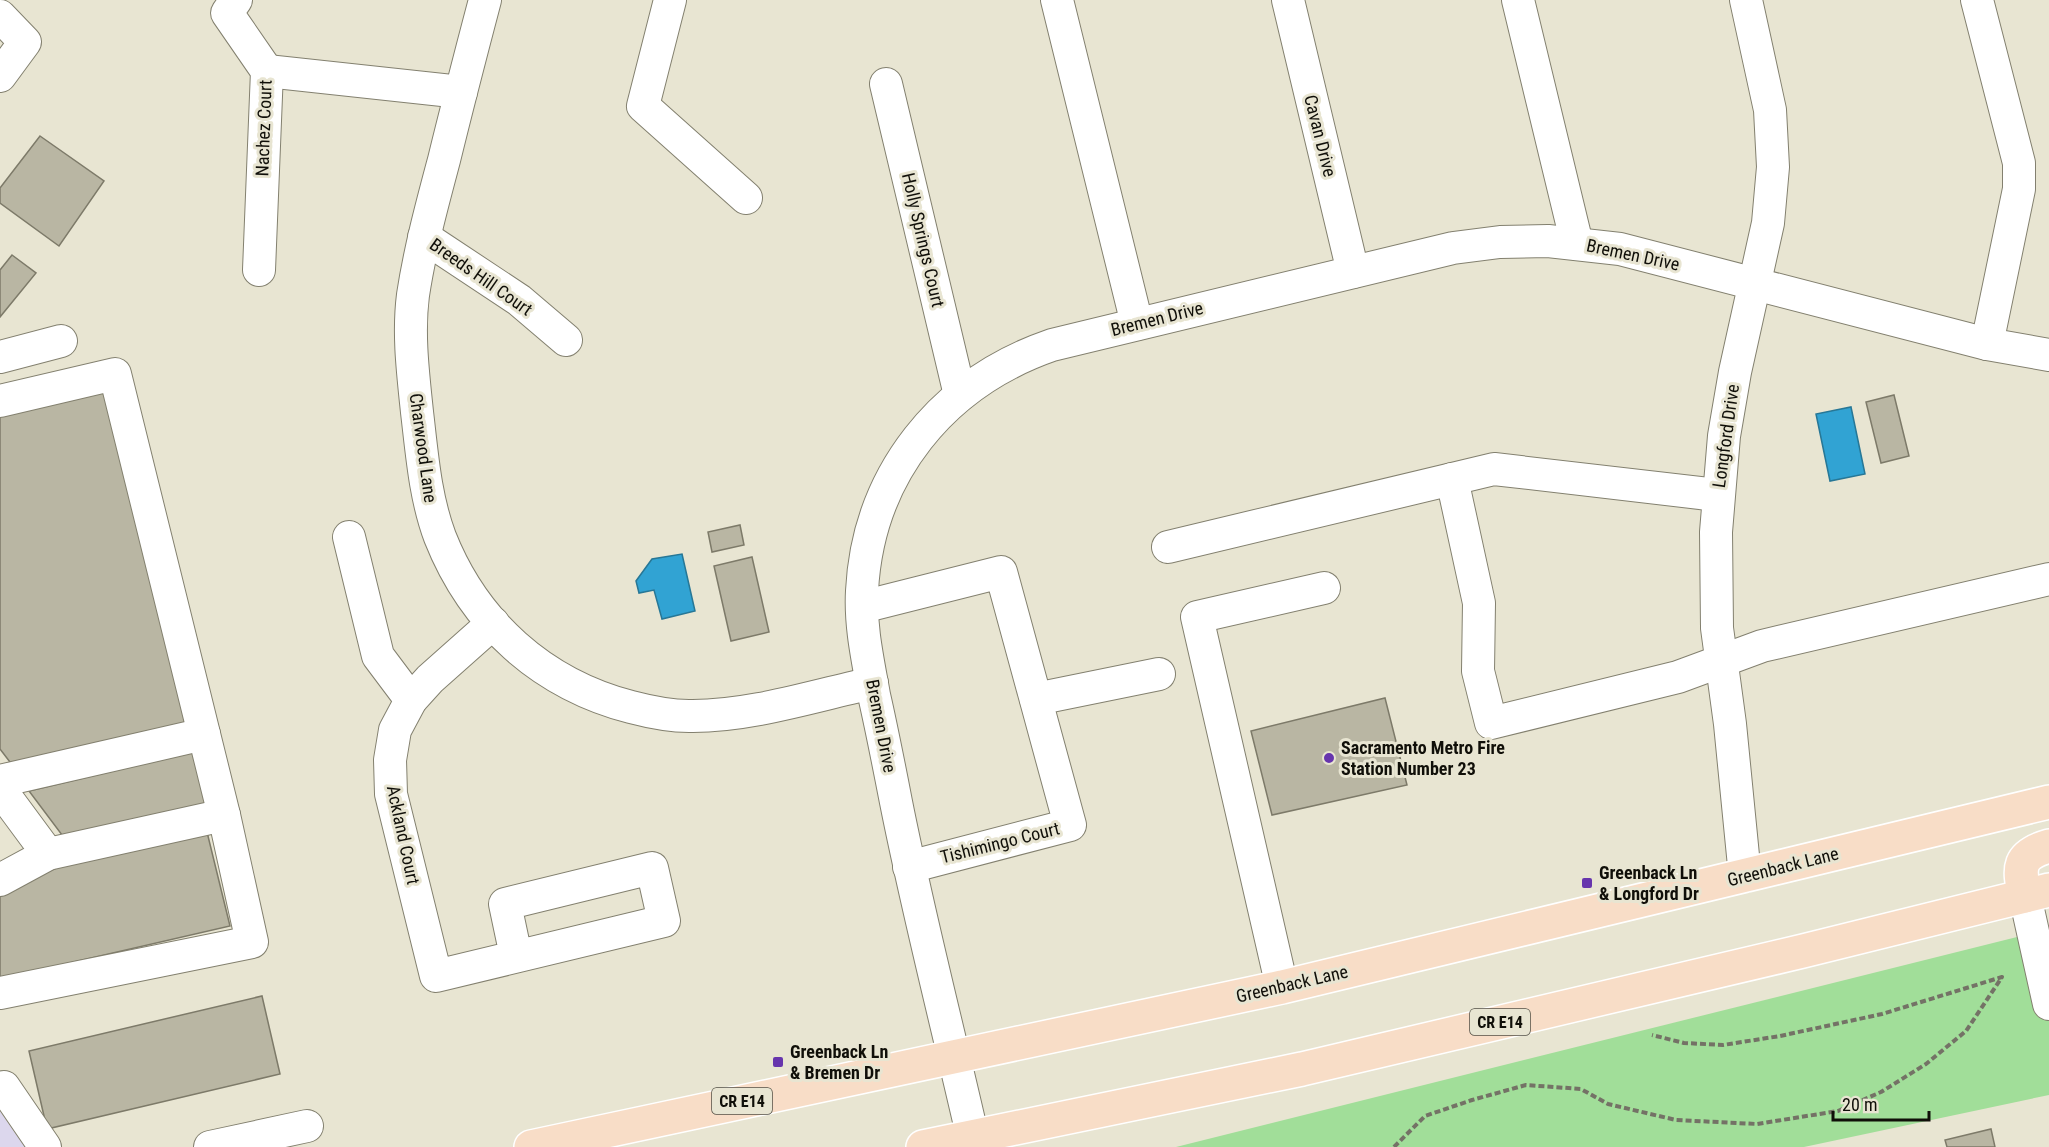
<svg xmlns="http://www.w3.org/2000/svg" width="2049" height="1147" viewBox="0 0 2049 1147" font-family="'Roboto Condensed',sans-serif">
<rect width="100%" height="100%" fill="#e8e5d2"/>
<polygon fill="#dcd7ed" points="0,1111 25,1147 0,1147"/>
<polygon fill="#a1de99" points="2049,929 2049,1095 1804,1147 1176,1147"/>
<g fill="#31a3d3" stroke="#277796" stroke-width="1.5">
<polygon points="1851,407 1865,474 1830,481 1816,414"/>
<polygon points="682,554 695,611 662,619 654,590 639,593 636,581 652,559"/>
</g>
<g fill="#b9b6a3" stroke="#7d7a69" stroke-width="1.5">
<polygon points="40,136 104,181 59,246 0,203 0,188"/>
<polygon points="12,255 36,273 0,317 0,270"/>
<polygon points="112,390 188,727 13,766 0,749 0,416"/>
<polygon points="1894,395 1909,456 1881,463 1866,402"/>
<polygon points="740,525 744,545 712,552 708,532"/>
<polygon points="752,557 769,632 731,641 714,566"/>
<polygon points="1385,698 1407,785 1272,815 1251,731"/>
<polygon points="200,750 213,806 65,839 29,791"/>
<polygon points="207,832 230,926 0,979 0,892 21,876"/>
<polygon points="262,996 280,1074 47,1129 29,1051"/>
<polygon points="1991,1129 1995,1147 1947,1147 1945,1140"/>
</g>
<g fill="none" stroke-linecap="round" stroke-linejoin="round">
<g stroke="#83806f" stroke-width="34">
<g id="minor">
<polyline points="236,0 227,13 267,71 259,270"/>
<path d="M485,0C471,53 457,107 444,160C432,205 420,249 413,295C408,334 413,373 417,412C422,454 425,497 440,537C474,623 542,684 631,707C650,712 670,716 689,716C748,717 814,696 872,683"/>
<polyline points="670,0 643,106 746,198"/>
<polyline points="1057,0 1137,324"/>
<polyline points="1288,0 1353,272"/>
<polyline points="1518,0 1577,244"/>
<polyline points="1977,0 2019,163 2019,189 1987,344"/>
<polyline points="0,16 25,42 0,76"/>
<polyline points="267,71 461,92"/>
<polyline points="886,84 960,395"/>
<polyline points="424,237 519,300 566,340"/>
<polyline points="0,357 61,341"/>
<polyline points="0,401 115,374 224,815"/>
<polyline points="1452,479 1479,603 1478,671 1491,723 1678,677 1762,646 2049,579"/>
<polyline points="349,537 378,656 411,700"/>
<polyline points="1168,547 1494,469 1717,495"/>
<polyline points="862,607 1001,572 1070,825 909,867"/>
<polyline points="493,623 430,679 411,700 395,730 390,760 391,794 436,976 664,921 652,868 505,904 516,956"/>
<polyline points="1036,699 1159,674"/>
<polyline points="0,781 204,734"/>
<polyline points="0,789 48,854"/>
<polyline points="1745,876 1730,724 1717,628 1716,532 1724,436 1735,372 1768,223 1773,167 1770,110 1746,0"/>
<polyline points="0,880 48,854 224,815 252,942 0,993"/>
<polyline points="2025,896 2049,1004"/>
<polyline points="1282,987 1197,617 1324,588"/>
<polyline points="4,1087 45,1147"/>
<polyline points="210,1147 307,1126"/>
<path d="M975,1147C949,1032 919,918 896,802C889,766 882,730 874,695C868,661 860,626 862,591C868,474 942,383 1052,345L1453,248L1500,242L1548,241L1620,249L1987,344L2049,355"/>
</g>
</g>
<g stroke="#fff" stroke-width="36">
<g id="major">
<path d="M2025,896C2018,867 2018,855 2049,846"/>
<polyline points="531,1147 1282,987 2049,802"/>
<polyline points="923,1147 1302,1069 1803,951 2049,890"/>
</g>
</g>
<polyline stroke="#747266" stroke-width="4" stroke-dasharray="6 3" stroke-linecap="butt" points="1394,1147 1425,1116 1472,1100 1526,1085 1581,1089 1608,1104 1676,1120 1757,1124 1838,1111 1881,1092 1926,1064 1966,1031 2002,977 1882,1014 1780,1036 1723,1045 1684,1043 1652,1035"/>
<use href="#minor" stroke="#fff" stroke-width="32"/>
<use href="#major" stroke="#f8ddc7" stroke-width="33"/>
</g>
<g fill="#6735ad" stroke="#e8e5d2" stroke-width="2">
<circle cx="1329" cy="758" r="6"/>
<rect x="1581" y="877" width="12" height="12" rx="3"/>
<rect x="772" y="1056" width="12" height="12" rx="3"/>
</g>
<g text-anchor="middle" stroke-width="6" stroke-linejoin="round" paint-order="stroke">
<g fill="#e8e5d2" stroke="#514f45" stroke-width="1.5">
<rect x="1470" y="1009" width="60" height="26" rx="4.5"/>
<rect x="712" y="1088" width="60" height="26" rx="4.5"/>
</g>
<g font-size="16" font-weight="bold" fill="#100f09">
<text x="1500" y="1028">CR E14</text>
<text x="742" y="1107">CR E14</text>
</g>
<g font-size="18" fill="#100f09" stroke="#e8e5d2">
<text transform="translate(264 128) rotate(-88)" y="6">Nachez Court</text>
<text transform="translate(1320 136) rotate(76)" y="6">Cavan Drive</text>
<text transform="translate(923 240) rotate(77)" y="6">Holly Springs Court</text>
<text transform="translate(1633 255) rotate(12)" y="6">Bremen Drive</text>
<text transform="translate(481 277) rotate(35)" y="6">Breeds Hill Court</text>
<text transform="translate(1157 319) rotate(-14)" y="6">Bremen Drive</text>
<text transform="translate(1726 436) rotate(-82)" y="6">Longford Drive</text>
<text transform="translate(423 448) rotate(82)" y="6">Charwood Lane</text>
<text transform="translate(881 726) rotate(79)" y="6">Bremen Drive</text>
<text transform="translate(403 835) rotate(78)" y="6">Ackland Court</text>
<text transform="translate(1000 843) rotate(-14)" y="6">Tishimingo Court</text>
<text transform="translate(1783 867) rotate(-14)" y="6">Greenback Lane</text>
<text transform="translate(1292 984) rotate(-13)" y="6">Greenback Lane</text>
</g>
<g font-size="18" font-weight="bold" fill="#100f09" stroke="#e8e5d2" text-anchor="start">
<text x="1341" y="754">Sacramento Metro Fire<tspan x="1341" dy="21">Station Number 23</tspan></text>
<text x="1599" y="879">Greenback Ln<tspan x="1599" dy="21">&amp; Longford Dr</tspan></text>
<text x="790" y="1058">Greenback Ln<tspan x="790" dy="21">&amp; Bremen Dr</tspan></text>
</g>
</g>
<path d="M1833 1111v9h96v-9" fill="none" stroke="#100f09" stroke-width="3"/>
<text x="1842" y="1111" font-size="18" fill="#100f09" stroke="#e8e5d2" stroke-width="4.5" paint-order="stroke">20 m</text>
</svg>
